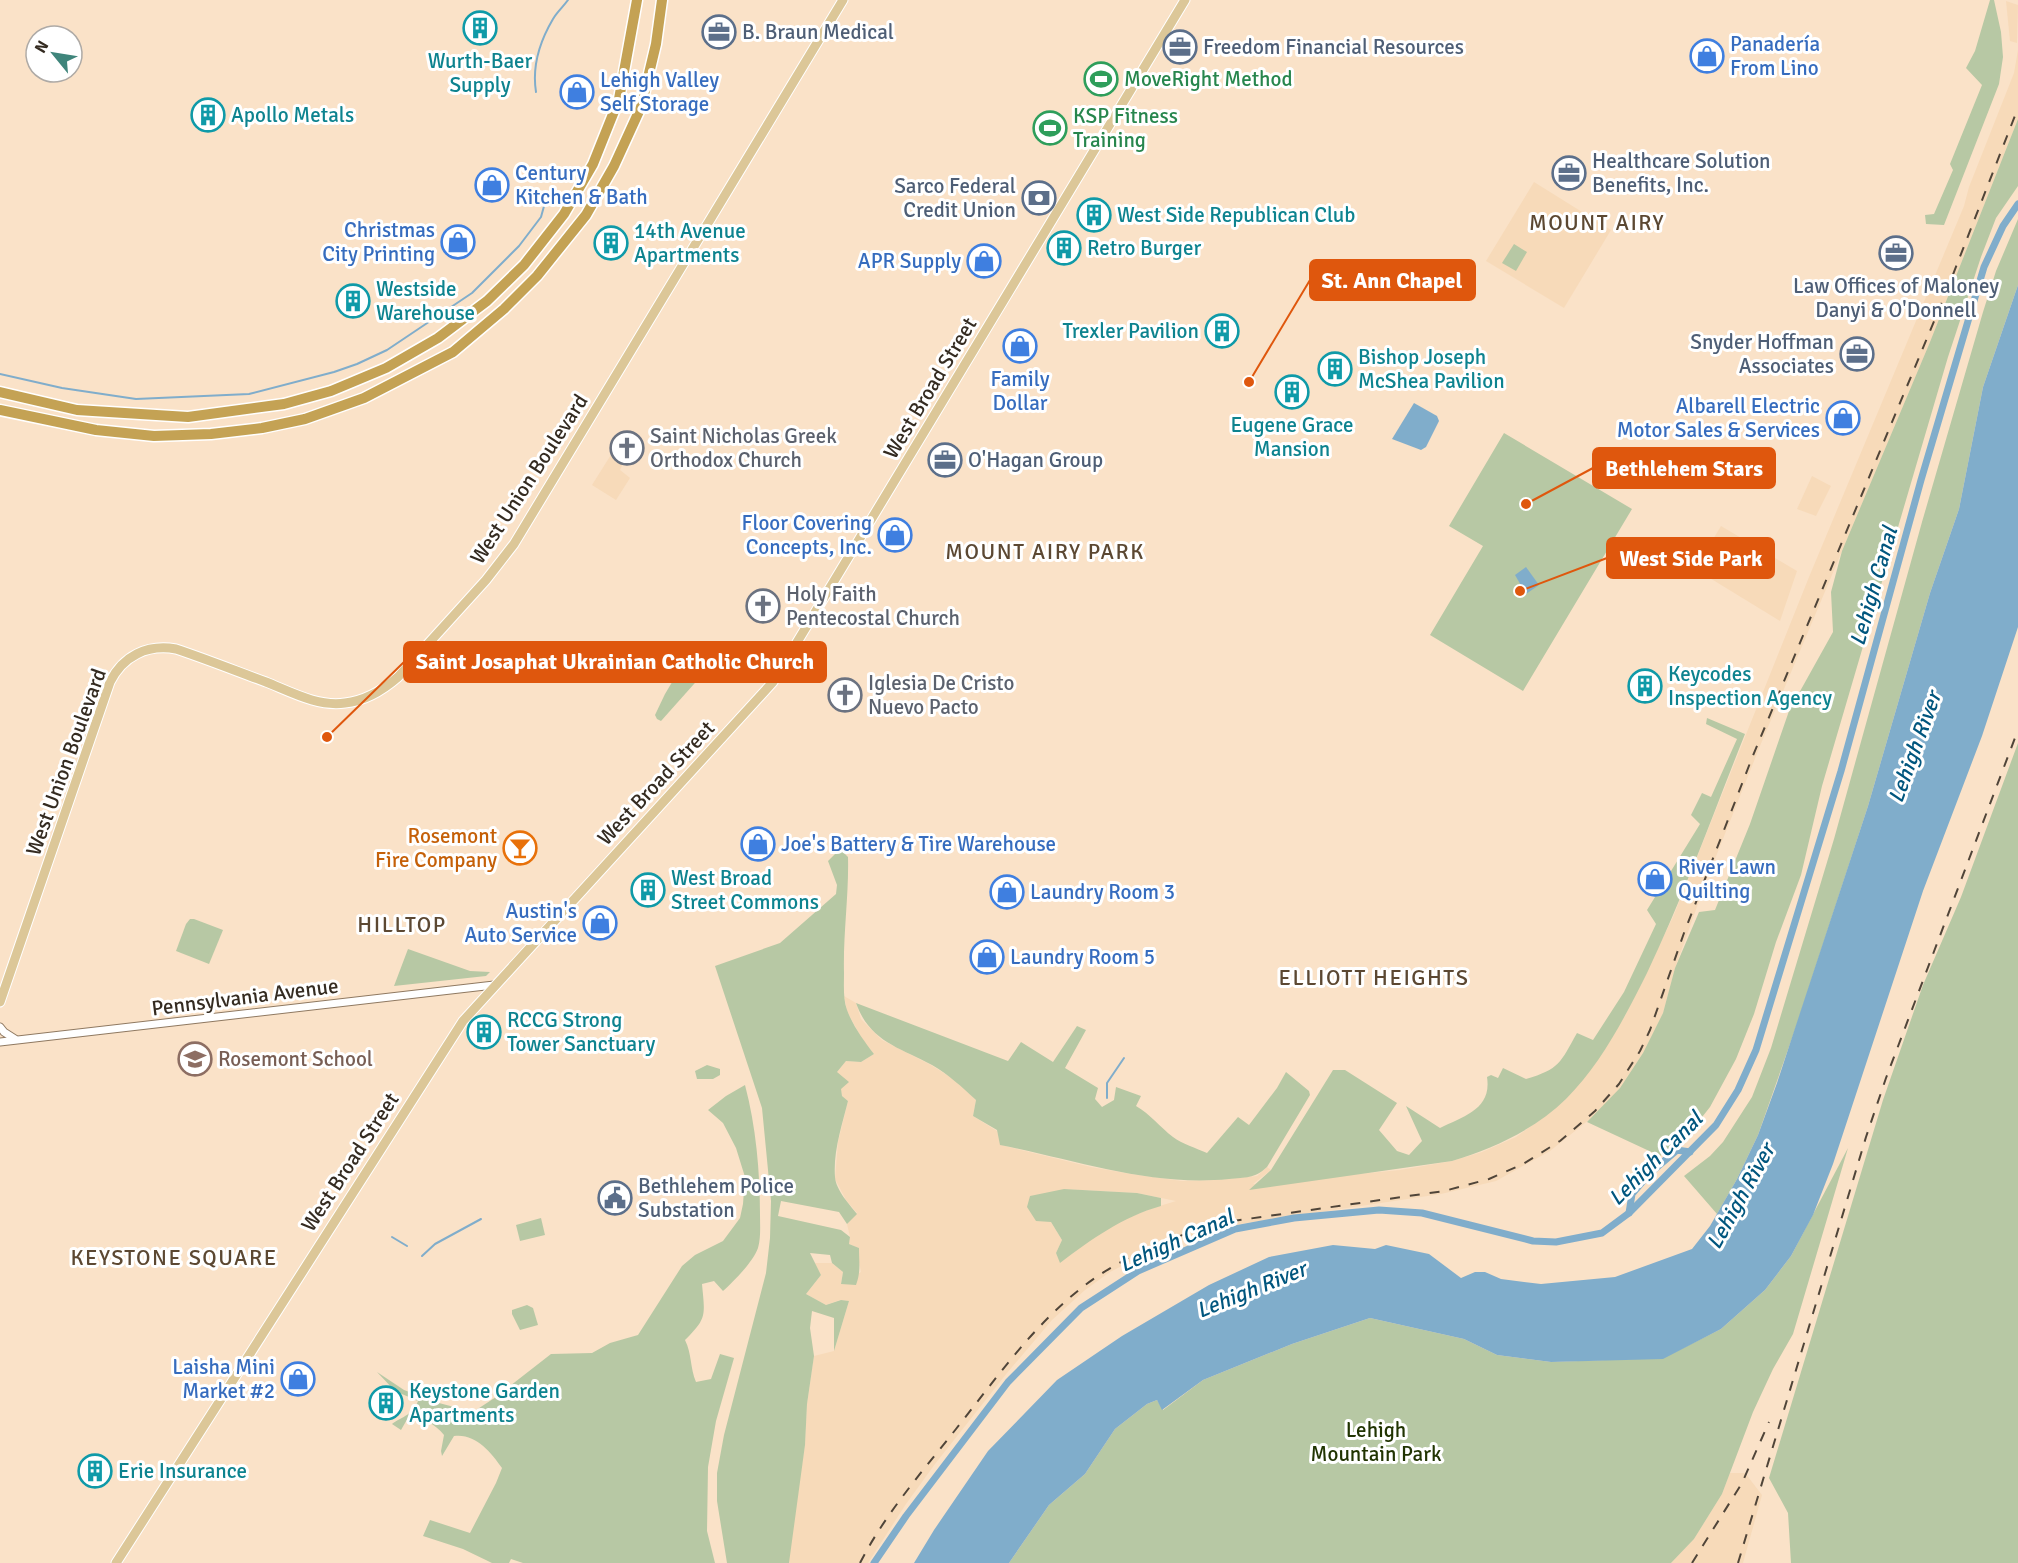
<svg xmlns="http://www.w3.org/2000/svg" width="2018" height="1563" viewBox="0 0 2018 1563" font-family="Signika,sans-serif">
<rect width="100%" height="100%" fill="#fae2c8"/>
<g fill="#f7dab9" fill-rule="evenodd">
<polygon points="2006,1 2018,5 2017,43 2010,41"/>
<path d="M2018,50V119L1930,342L1760,746L1707,879L1675,968L1663,1013L1643,1053L1620,1088L1600,1111L1550,1151L1496,1181L1441,1194L1240,1224L1203,1232L1165,1244L1110,1272L1085,1290L1052,1320L1007,1373L935,1464L906,1504L868,1563H789L788,1554L805,1445L807,1404L814,1356L834,1351L849,1301L840,1300L826,1305L806,1294L821,1275L815,1263H832L843,1272L841,1283L861,1272L859,1262V1248L849,1244L850,1237L847,1224L857,1213L846,1200L835,1179L838,1142L848,1101L842,1096L837,1072L846,1061L861,1062L874,1054L863,1041L847,1011L844,996L856,1003L861,1019L882,1040L931,1065L955,1080L976,1100L973,1116L997,1131L1001,1145L1091,1167L1131,1174L1182,1181L1217,1180L1257,1176L1267,1167L1271,1170L1253,1184L1400,1170L1452,1161L1482,1152L1516,1137L1544,1117L1566,1099L1625,1016L1673,917L1809,577L1964,206L1969,187L2014,73ZM1064,1189L1137,1193L1176,1201L1150,1209L1120,1221L1092,1238L1060,1262L1056,1253L1062,1240L1051,1222Z"/>
<polygon points="1534,182 1611,230 1564,308 1486,261"/>
<polygon points="614,450 626,457 620,470 630,478 616,500 592,485"/>
<polygon points="1812,476 1831,486 1816,516 1797,509"/>
<polygon points="1721,526 1797,571 1780,621 1695,569"/>
<polygon points="1730,1473 1745,1473 1762,1495 1743,1563 1671,1563 1694,1539 1722,1494"/>
</g>
<g fill="#b7c8a4">
<polygon points="1990,0 1994,0 2001,32 2003,57 1999,84 1944,225 1926,224 1925,215 1934,214 1953,170 1950,164 1982,85 1966,68 1975,51"/>
<polygon points="2018,119 2018,186 1996,218 1981,257 1948,357 1822,786 1801,875 1776,942 1754,1014 1736,1059 1710,1107 1695,1126 1660,1156 1587,1122 1620,1088 1643,1053 1663,1013 1675,968 1699,912 1715,910 1750,824 1789,711 1833,632 1831,592 1842,551 1930,342"/>
<polygon points="2018,219 2018,285 1983,387 1959,509 1930,593 1868,806 1797,1024 1758,1135 1737,1179 1717,1214 1684,1176 1710,1156 1723,1142 1752,1097 1771,1048 1834,839 1922,522 1983,312 1996,271"/>
<polygon points="1514,244 1527,252 1516,271 1502,263"/>
<polygon points="1504,433 1632,509 1523,691 1430,635 1483,546 1449,526"/>
<polygon points="688,660 701,666 704,670 702,675 661,721 657,719 655,715 665,694 684,662"/>
<path d="M1707,718L1745,734C1713,814 1684,895 1647,973C1625,1017 1601,1064 1566,1099C1534,1130 1494,1148 1452,1161L1249,1190L1271,1170L1333,1070H1345L1397,1103L1379,1130L1397,1151L1409,1155L1422,1141L1406,1106L1440,1128C1464,1116 1492,1109 1487,1077L1491,1075L1498,1078L1503,1068L1526,1079C1560,1069 1560,1063 1577,1033L1593,1040L1624,992L1656,924L1647,910L1700,824L1691,815L1702,793L1711,797L1737,739L1706,724Z"/>
<polygon points="2018,743 2018,1563 1791,1563 1788,1513 1769,1478 1883,1100 1923,985 1961,897"/>
<path d="M840,849L848,857C849,895 843,934 844,973C844,986 843,999 847,1010C853,1026 864,1041 874,1054L861,1062L846,1061L837,1072L849,1082L841,1089L842,1096L848,1101C842,1125 833,1152 835,1177C836,1190 849,1204 857,1214L847,1224L839,1212L781,1201L778,1216L841,1230L850,1237L849,1244L859,1248C859,1262 861,1272 856,1285L841,1284L843,1272L832,1263L830,1255L810,1253L821,1275L806,1294L826,1305L841,1300L849,1301L834,1351V1318L812,1311L810,1328L814,1356L807,1404L805,1445L789,1563H727L717,1501V1473L724,1435L766,1273L770,1238L771,1201L762,1108L715,966L780,943L836,894L837,885L828,861Z"/>
<polygon points="190,919 194,919 223,930 209,964 176,951 186,924"/>
<polygon points="408,949 470,971 490,972 486,976 394,986"/>
<path d="M856,1003L1008,1061L1021,1042L1053,1062L1077,1026L1086,1030L1065,1068L1098,1088L1095,1099L1102,1107L1114,1100L1116,1087L1141,1096L1136,1106C1150,1114 1160,1127 1173,1137C1182,1144 1196,1148 1207,1153L1238,1117L1249,1125L1277,1088L1286,1072L1309,1091L1310,1095L1267,1167C1254,1179 1246,1177 1229,1179C1150,1187 1076,1160 1000,1145L997,1130L973,1116L976,1100C962,1087 949,1075 932,1065C899,1047 870,1042 856,1003Z"/>
<polygon points="707,1065 720,1069 720,1075 713,1079 697,1079 695,1071"/>
<path d="M745,1085C756,1127 760,1171 760,1215C760,1225 761,1238 758,1248C753,1262 734,1281 723,1291L714,1281L702,1284C705,1316 707,1318 685,1340C692,1354 690,1368 696,1382L711,1379L720,1354L734,1358L716,1421L708,1467L707,1531L715,1563H523L511,1559L509,1563H492L463,1549L423,1536L430,1520L470,1533L496,1483L502,1468C491,1452 475,1433 454,1436L442,1456L441,1451L444,1435C435,1424 424,1418 409,1416L401,1430L392,1424C403,1416 413,1415 418,1401L395,1391L377,1372L404,1390L439,1403L473,1412L496,1397L551,1354L592,1353L610,1343L638,1335L682,1266L695,1255L723,1241L740,1218L743,1204L745,1177L736,1148L723,1123L708,1110L726,1096Z"/>
<polygon points="1848,1148 1793,1334 1773,1369 1753,1412 1722,1494 1694,1539 1671,1563 1009,1563 1049,1505 1085,1474 1115,1429 1147,1404 1157,1400 1163,1410 1203,1380 1292,1344 1370,1318 1464,1339 1497,1355 1551,1362 1663,1358 1721,1329 1765,1290 1791,1256"/>
<path d="M1064,1189L1137,1193L1161,1198V1206C1122,1217 1092,1239 1060,1263L1056,1253L1062,1240L1051,1222L1036,1221L1027,1207L1030,1196Z"/>
<polygon points="541,1218 545,1235 520,1241 516,1225"/>
<polygon points="527,1305 533,1308 538,1325 520,1330 512,1314 512,1310"/>
</g>
<g fill="#80adcb">
<polygon points="2018,285 2018,627 1982,736 1923,891 1833,1164 1813,1215 1791,1256 1765,1290 1721,1329 1663,1359 1551,1362 1497,1355 1464,1339 1370,1318 1292,1344 1203,1380 1162,1410 1157,1400 1147,1404 1115,1429 1085,1474 1049,1505 1009,1563 914,1563 934,1530 988,1451 1057,1380 1122,1336 1209,1285 1269,1257 1333,1245 1375,1249 1386,1245 1429,1254 1461,1278 1475,1272 1485,1272 1501,1279 1541,1284 1615,1277 1692,1249 1710,1226 1737,1179 1758,1135 1777,1083 1868,806 1930,593 1959,509 1983,387"/>
<polygon points="1414,403 1437,416 1439,421 1426,447 1421,450 1392,439"/>
<polygon points="1526,567 1539,585 1526,594 1515,575"/>
</g>
<g fill="none" stroke-linecap="round" stroke-linejoin="round">
<g stroke="#80adcb" stroke-width="2">
<path d="M536,92C532,67 540,41 553,19C557,12 563,7 568,0"/>
<polyline points="0,374 62,388 136,399 249,394 334,372 357,364 387,350 472,293 519,246 541,217 546,199 545,194"/>
<polyline points="1107,1098 1107,1083 1124,1058"/>
<polyline points="392,1237 407,1246"/>
<polyline points="422,1256 435,1244 481,1219"/>
</g>
<g stroke="#80adcb" stroke-width="7">
<polyline points="1629,1213 1632,1194 1650,1173 1677,1150 1690,1152"/>
<polyline points="874,1563 906,1516 1008,1382 1081,1308 1138,1271 1235,1229 1294,1218 1379,1210 1422,1213 1533,1241 1556,1242 1602,1233 1629,1213 1716,1125 1738,1090 1756,1050 1841,771 1921,480 1984,267 2003,226 2018,204"/>
</g>
<g stroke="#8f7961" stroke-width="9">
<g id="minor">
<polyline points="0,1027 4,1032 15,1039"/>
<polyline points="0,1042 494,985"/>
</g>
</g>
<g stroke="#fff" stroke-width="11">
<g id="major">
<path d="M0,1002L110,682C123,656 147,644 176,649C206,659 236,671 266,682C291,692 318,707 345,703C365,701 383,690 398,677L486,580L514,544L843,0"/>
<polyline points="116,1563 463,1021 773,682 1185,0"/>
</g>
</g>
<g stroke="#fff" stroke-width="13">
<g id="highway">
<polyline points="0,392 77,410 188,417 284,404 331,391 386,368 438,338 487,301 524,265 564,214 593,164 619,99 637,0"/>
<polyline points="0,410 96,430 154,436 211,434 262,428 305,419 364,398 453,352 504,309 537,276 586,215 614,166 641,107 656,44 662,0"/>
</g>
</g>
<use href="#minor" stroke="#fff" stroke-width="7"/>
<use href="#major" stroke="#dcc798" stroke-width="9"/>
<use href="#highway" stroke="#c4a254" stroke-width="10"/>
<g stroke="#504539" stroke-width="2" stroke-dasharray="10 10" stroke-linecap="butt">
<path d="M860,1563C885,1514 922,1472 956,1429C991,1385 1024,1338 1066,1301C1112,1259 1173,1234 1233,1221L1444,1191L1489,1179L1523,1164L1560,1141L1595,1111L1619,1084L1640,1051L1650,1030L1684,933L1752,758L1945,295L2018,108"/>
<polyline points="1692,1563 1742,1483 1769,1422"/>
<polyline points="1738,1563 1866,1137 1886,1078 2018,730"/>
</g>
</g>
<defs>
<g id="building-ring" transform="scale(1.725)"><circle r="9.5" fill="#fff" stroke="#0f9aa8" stroke-width="1.5"/><path d="M-4-6H4V6H1V3H-1V6H-4ZM-2.5-4.3h1.7v1.8h-1.7ZM.8-4.3h1.7v1.8H.8ZM-2.5-1h1.7V.8h-1.7ZM.8-1h1.7V.8H.8Z" fill="#0f9aa8"/></g>
<g id="office-ring" transform="scale(1.725)"><circle r="9.5" fill="#fff" stroke="#5c6f8a" stroke-width="1.5"/><path d="M-6-3h4V-5.5h4V-3h4V5H-6ZM-1-4.5V-3h2v-1.5ZM-6 0V1H6V0Z" fill="#5c6f8a"/></g>
<g id="shop-ring" transform="scale(1.725)"><circle r="9.5" fill="#fff" stroke="#3f7fe0" stroke-width="1.5"/><path d="M-5-2.5h2.3a2.7 3.5 0 0 1 5.4 0H5L5.5 6h-11ZM-1.5-2.5h3a1.5 2.3 0 0 0-3 0Z" fill="#3f7fe0"/></g>
<g id="stadium-ring" transform="scale(1.725)"><circle r="9.5" fill="#fff" stroke="#2e9e5b" stroke-width="1.5"/><path d="M0-5a6.5 5 0 1 0 0 10a6.5 5 0 1 0 0-10ZM-3.5-1.8h7v3.6h-7Z" fill="#2e9e5b"/></g>
<g id="bank-ring" transform="scale(1.725)"><circle r="9.5" fill="#fff" stroke="#5c6f8a" stroke-width="1.5"/><path d="M-6-4H6V4H-6ZM0-2.3a2.3 2.3 0 1 0 0 4.6a2.3 2.3 0 1 0 0-4.6Z" fill="#5c6f8a"/></g>
<g id="church-ring" transform="scale(1.725)"><circle r="9.5" fill="#fff" stroke="#6b7280" stroke-width="1.5"/><path d="M-1.2-6h2.4v3.5h3.3v2.4h-3.3V6h-2.4V-.1h-3.3v-2.4h3.3Z" fill="#6b7280"/></g>
<g id="bar-ring" transform="scale(1.725)"><circle r="9.5" fill="#fff" stroke="#e8710a" stroke-width="1.5"/><path d="M-6-5H6L.8 .8V4.5H3.5V6h-7V4.5H-.8V.8Z" fill="#e8710a"/></g>
<g id="school-ring" transform="scale(1.725)"><circle r="9.5" fill="#fff" stroke="#8d6e63" stroke-width="1.5"/><path d="M0-5L7-2L0 1L-7-2ZM-4 1L0 2.5L4 1V4Q0 6-4 4Z" fill="#8d6e63"/></g>
<g id="civic-ring" transform="scale(1.725)"><circle r="9.5" fill="#fff" stroke="#5c6f8a" stroke-width="1.5"/><path d="M-.6-6.5H3V-4.5H.6V-3L4-1V1h2V6H-6V1h2V-1L-.6-3ZM-1.2 2.5V6h2.4V2.5Z" fill="#5c6f8a"/></g>
</defs>
<g fill-rule="evenodd">
<use href="#building-ring" x="480" y="28"/>
<use href="#office-ring" x="719" y="32"/>
<use href="#office-ring" x="1180" y="47"/>
<use href="#shop-ring" x="1707" y="56"/>
<use href="#stadium-ring" x="1101" y="79"/>
<use href="#shop-ring" x="577" y="92"/>
<use href="#building-ring" x="208" y="115"/>
<use href="#stadium-ring" x="1050" y="128"/>
<use href="#office-ring" x="1569" y="173"/>
<use href="#shop-ring" x="492" y="185"/>
<use href="#bank-ring" x="1039" y="198"/>
<use href="#building-ring" x="1094" y="215"/>
<use href="#shop-ring" x="458" y="242"/>
<use href="#building-ring" x="611" y="243"/>
<use href="#building-ring" x="1064" y="248"/>
<use href="#office-ring" x="1896" y="253"/>
<use href="#shop-ring" x="984" y="261"/>
<use href="#building-ring" x="353" y="301"/>
<use href="#building-ring" x="1222" y="331"/>
<use href="#shop-ring" x="1020" y="346"/>
<use href="#office-ring" x="1857" y="354"/>
<use href="#building-ring" x="1335" y="369"/>
<use href="#building-ring" x="1292" y="392"/>
<use href="#shop-ring" x="1843" y="418"/>
<use href="#church-ring" x="627" y="448"/>
<use href="#office-ring" x="945" y="460"/>
<use href="#shop-ring" x="895" y="535"/>
<use href="#church-ring" x="763" y="606"/>
<use href="#building-ring" x="1645" y="686"/>
<use href="#church-ring" x="845" y="695"/>
<use href="#shop-ring" x="758" y="844"/>
<use href="#bar-ring" x="520" y="848"/>
<use href="#shop-ring" x="1655" y="879"/>
<use href="#building-ring" x="648" y="890"/>
<use href="#shop-ring" x="1007" y="892"/>
<use href="#shop-ring" x="600" y="923"/>
<use href="#shop-ring" x="987" y="957"/>
<use href="#building-ring" x="484" y="1032"/>
<use href="#school-ring" x="195" y="1059"/>
<use href="#civic-ring" x="615" y="1198"/>
<use href="#shop-ring" x="298" y="1379"/>
<use href="#building-ring" x="386" y="1403"/>
<use href="#building-ring" x="95" y="1471"/>
</g>
<g text-anchor="middle" stroke-width="6" stroke-linejoin="round" paint-order="stroke">
<g font-size="21" fill="#4e5e75" stroke="#fff" text-anchor="start">
<text x="742" y="39">B. Braun Medical</text>
<text x="1203" y="54">Freedom Financial Resources</text>
<text x="1592" y="168">Healthcare Solution<tspan x="1592" dy="24">Benefits, Inc.</tspan></text>
<text x="1016" y="193" text-anchor="end">Sarco Federal<tspan x="1016" dy="24">Credit Union</tspan></text>
<text x="1896" y="293" text-anchor="middle">Law Offices of Maloney<tspan x="1896" dy="24">Danyi &amp; O'Donnell</tspan></text>
<text x="1834" y="349" text-anchor="end">Snyder Hoffman<tspan x="1834" dy="24">Associates</tspan></text>
<text x="968" y="467">O'Hagan Group</text>
<text x="638" y="1193">Bethlehem Police<tspan x="638" dy="24">Substation</tspan></text>
</g>
<g font-size="21" fill="#366cbe" stroke="#fff" text-anchor="start">
<text x="1730" y="51">Panadería<tspan x="1730" dy="24">From Lino</tspan></text>
<text x="600" y="87">Lehigh Valley<tspan x="600" dy="24">Self Storage</tspan></text>
<text x="515" y="180">Century<tspan x="515" dy="24">Kitchen &amp; Bath</tspan></text>
<text x="435" y="237" text-anchor="end">Christmas<tspan x="435" dy="24">City Printing</tspan></text>
<text x="961" y="268" text-anchor="end">APR Supply</text>
<text x="1020" y="386" text-anchor="middle">Family<tspan x="1020" dy="24">Dollar</tspan></text>
<text x="1820" y="413" text-anchor="end">Albarell Electric<tspan x="1820" dy="24">Motor Sales &amp; Services</tspan></text>
<text x="872" y="530" text-anchor="end">Floor Covering<tspan x="872" dy="24">Concepts, Inc.</tspan></text>
<text x="781" y="851">Joe's Battery &amp; Tire Warehouse</text>
<text x="1678" y="874">River Lawn<tspan x="1678" dy="24">Quilting</tspan></text>
<text x="1030" y="899">Laundry Room 3</text>
<text x="577" y="918" text-anchor="end">Austin's<tspan x="577" dy="24">Auto Service</tspan></text>
<text x="1010" y="964">Laundry Room 5</text>
<text x="275" y="1374" text-anchor="end">Laisha Mini<tspan x="275" dy="24">Market #2</tspan></text>
</g>
<g font-size="21" fill="#0d838f" stroke="#fff" text-anchor="start">
<text x="480" y="68" text-anchor="middle">Wurth-Baer<tspan x="480" dy="24">Supply</tspan></text>
<text x="231" y="122">Apollo Metals</text>
<text x="1117" y="222">West Side Republican Club</text>
<text x="634" y="238">14th Avenue<tspan x="634" dy="24">Apartments</tspan></text>
<text x="1087" y="255">Retro Burger</text>
<text x="376" y="296">Westside<tspan x="376" dy="24">Warehouse</tspan></text>
<text x="1199" y="338" text-anchor="end">Trexler Pavilion</text>
<text x="1358" y="364">Bishop Joseph<tspan x="1358" dy="24">McShea Pavilion</tspan></text>
<text x="1292" y="432" text-anchor="middle">Eugene Grace<tspan x="1292" dy="24">Mansion</tspan></text>
<text x="1668" y="681">Keycodes<tspan x="1668" dy="24">Inspection Agency</tspan></text>
<text x="671" y="885">West Broad<tspan x="671" dy="24">Street Commons</tspan></text>
<text x="507" y="1027">RCCG Strong<tspan x="507" dy="24">Tower Sanctuary</tspan></text>
<text x="409" y="1398">Keystone Garden<tspan x="409" dy="24">Apartments</tspan></text>
<text x="118" y="1478">Erie Insurance</text>
</g>
<g font-size="21" fill="#27864d" stroke="#fff" text-anchor="start">
<text x="1124" y="86">MoveRight Method</text>
<text x="1073" y="123">KSP Fitness<tspan x="1073" dy="24">Training</tspan></text>
</g>
<g font-size="21" fill="#342b21" stroke="#fff">
<text transform="translate(930 388) rotate(-59)" y="7">West Broad Street</text>
<text transform="translate(529 479) rotate(-57)" y="7">West Union Boulevard</text>
<text transform="translate(66 762) rotate(-70)" y="7">West Union Boulevard</text>
<text transform="translate(656 783) rotate(-47)" y="7">West Broad Street</text>
<text transform="translate(245 997) rotate(-7)" y="7">Pennsylvania Avenue</text>
<text transform="translate(350 1162) rotate(-57)" y="7">West Broad Street</text>
</g>
<g font-size="21" fill="#5b616d" stroke="#fff" text-anchor="start">
<text x="650" y="443">Saint Nicholas Greek<tspan x="650" dy="24">Orthodox Church</tspan></text>
<text x="786" y="601">Holy Faith<tspan x="786" dy="24">Pentecostal Church</tspan></text>
<text x="868" y="690">Iglesia De Cristo<tspan x="868" dy="24">Nuevo Pacto</tspan></text>
</g>
<g font-size="21" fill="#c56008" stroke="#fff" text-anchor="end">
<text x="497" y="843">Rosemont<tspan x="497" dy="24">Fire Company</tspan></text>
</g>
<g font-size="21" fill="#785e54" stroke="#fff" text-anchor="start">
<text x="218" y="1066">Rosemont School</text>
</g>
<g font-size="21" fill="#213402" stroke="#fff">
<text x="1376" y="1437">Lehigh<tspan x="1376" dy="24">Mountain Park</tspan></text>
</g>
<g font-size="22" letter-spacing="1.5" fill="#5c4832" stroke="#fff">
<text x="1597" y="230">MOUNT AIRY</text>
<text x="1045" y="559">MOUNT AIRY PARK</text>
<text x="402" y="932">HILLTOP</text>
<text x="1374" y="985">ELLIOTT HEIGHTS</text>
<text x="174" y="1265">KEYSTONE SQUARE</text>
</g>
<g font-size="22" font-style="italic" fill="#01567e" stroke="#fff">
<text transform="translate(1873 586) rotate(-74)" y="8">Lehigh Canal</text>
<text transform="translate(1914 747) rotate(-70)" y="8">Lehigh River</text>
<text transform="translate(1655 1158) rotate(-45)" y="8">Lehigh Canal</text>
<text transform="translate(1740 1196) rotate(-61)" y="8">Lehigh River</text>
<text transform="translate(1176 1240) rotate(-24)" y="8">Lehigh Canal</text>
<text transform="translate(1251 1289) rotate(-22)" y="8">Lehigh River</text>
</g>
</g>
<path fill="none" stroke="#df570d" stroke-width="2" d="M1249 382L1310 280M1526 504L1593 468M1520 591L1607 558M327 737L404 662"/>
<g fill="#df570d" stroke="#fff" stroke-width="2">
<circle cx="1249" cy="382" r="6"/>
<circle cx="1526" cy="504" r="6"/>
<circle cx="1520" cy="591" r="6"/>
<circle cx="327" cy="737" r="6"/>
</g>
<g fill="#df570d" stroke="#df570d" stroke-width="2">
<rect x="1310" y="260" width="165" height="40" rx="6"/>
<rect x="1593" y="448" width="182" height="40" rx="6"/>
<rect x="1607" y="538" width="167" height="40" rx="6"/>
<rect x="404" y="642" width="422" height="40" rx="6"/>
</g>
<g font-size="22" text-anchor="middle" font-weight="bold" fill="#fff">
<text x="1392" y="288">St. Ann Chapel</text>
<text x="1684" y="476">Bethlehem Stars</text>
<text x="1691" y="566">West Side Park</text>
<text x="615" y="669">Saint Josaphat Ukrainian Catholic Church</text>
</g>
<g transform="translate(54 54) rotate(300)"><circle r="28" fill="#ffffff" stroke="#aeaaa6" stroke-width="1.5"/>
<path d="M0-4.5L10 22L0 15L-10 22Z" fill="#3f857b"/>
<text y="-9" font-size="16" font-weight="bold" text-anchor="middle" fill="#342b21">N</text>
</g>
</svg>
